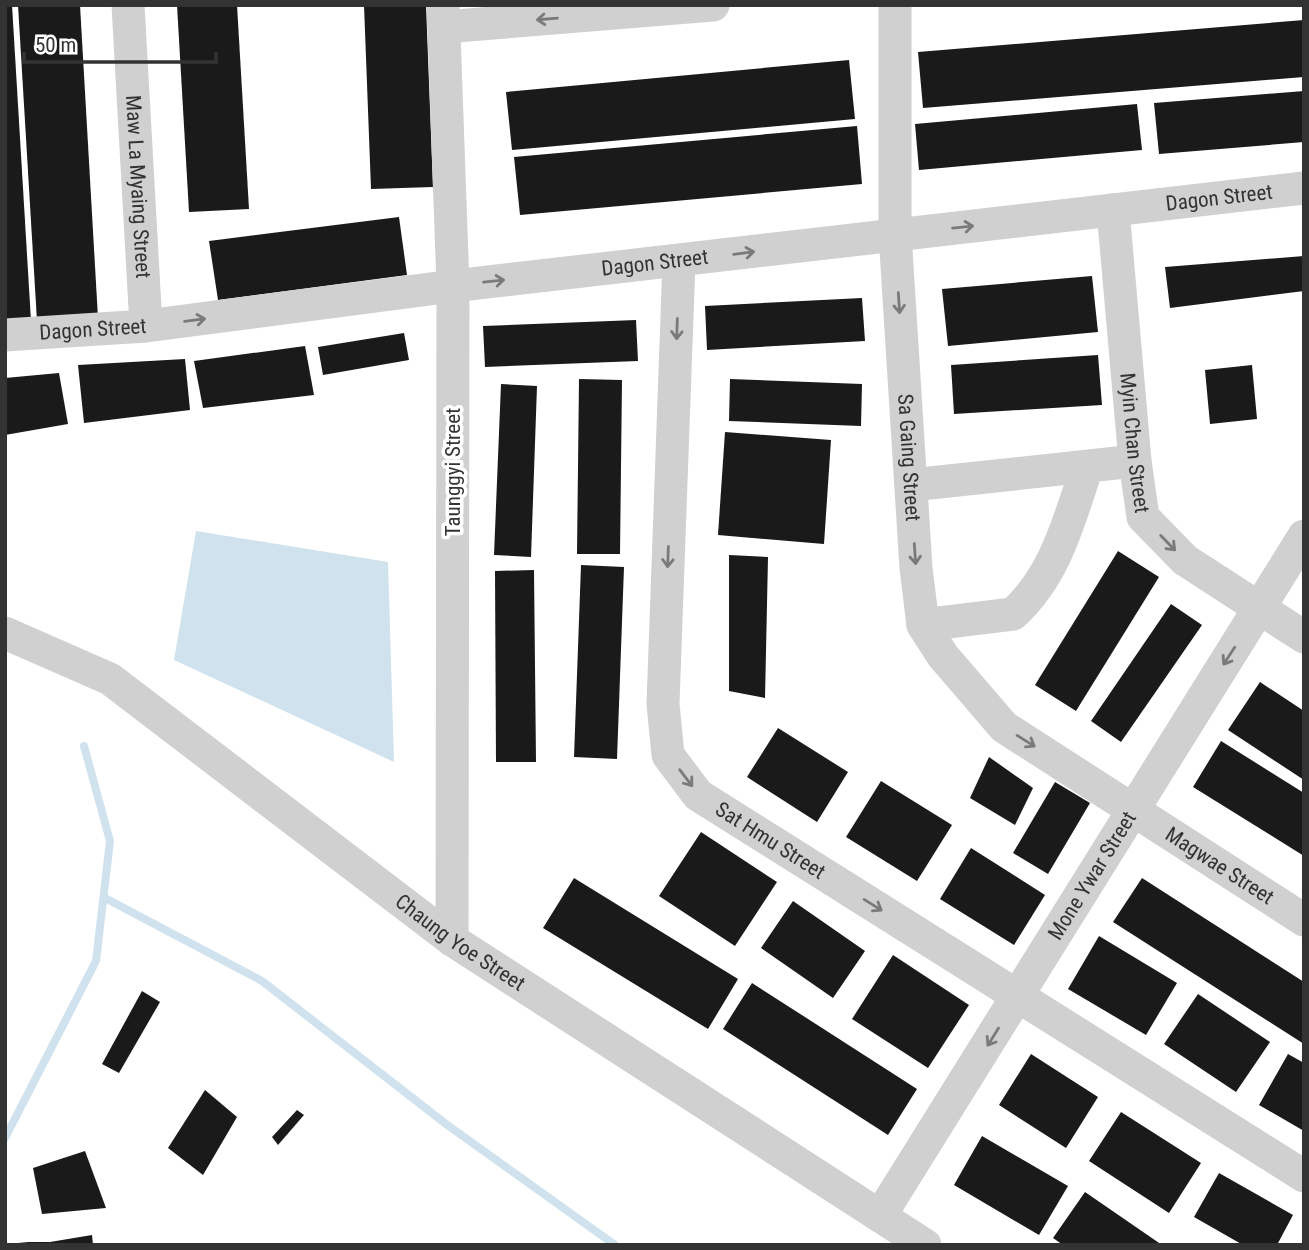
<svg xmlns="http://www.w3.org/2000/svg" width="1309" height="1250" viewBox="0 0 1309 1250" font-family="'Roboto Condensed',sans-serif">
<rect width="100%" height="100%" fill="#fff"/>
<polygon fill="#cfe2ee" points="196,531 388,562 394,762 174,660"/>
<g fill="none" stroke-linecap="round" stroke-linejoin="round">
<g stroke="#cfe2ee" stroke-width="8">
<polyline points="105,898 262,981 446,1124 615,1245"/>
<polyline points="5,1138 96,961 110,841 84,746"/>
</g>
</g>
<g fill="#1a1a1a">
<polygon points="5,5 12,5 31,321 5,323"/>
<polygon points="18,5 80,5 98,318 37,321"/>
<polygon points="177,5 237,5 249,209 189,212"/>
<polygon points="364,5 426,5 433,187 371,189"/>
<polygon points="1304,20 1304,77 923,108 918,52"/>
<polygon points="849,60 855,119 512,150 506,92"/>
<polygon points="1304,91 1304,142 1159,154 1154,103"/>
<polygon points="1137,104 1142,150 919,170 915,124"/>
<polygon points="857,126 862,184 520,215 514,157"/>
<polygon points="399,217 407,275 218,300 209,241"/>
<polygon points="1304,256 1304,291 1170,308 1165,267"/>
<polygon points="1092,276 1098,332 948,346 942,289"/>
<polygon points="862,298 865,341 707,350 705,306"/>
<polygon points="636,320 638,361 485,367 483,326"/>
<polygon points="404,333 409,360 323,375 318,347"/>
<polygon points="305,346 314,395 203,408 194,361"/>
<polygon points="1098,355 1102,405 954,414 951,365"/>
<polygon points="185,359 190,410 84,423 78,365"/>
<polygon points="1252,365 1257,419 1210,424 1205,370"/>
<polygon points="59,373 68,424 5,435 5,378"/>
<polygon points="579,379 622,380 620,554 577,554"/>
<polygon points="730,379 862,384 861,426 729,421"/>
<polygon points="501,384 537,386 531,557 494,555"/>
<polygon points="725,432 831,440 824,544 718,535"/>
<polygon points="1118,551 1159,577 1076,711 1035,685"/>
<polygon points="729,555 768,557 765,698 729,691"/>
<polygon points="581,565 624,567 617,759 574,757"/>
<polygon points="534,570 536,762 496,762 495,571"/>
<polygon points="1171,604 1202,625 1121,742 1091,721"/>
<polygon points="1260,682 1304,711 1304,780 1228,730"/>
<polygon points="778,728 848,772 817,822 747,777"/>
<polygon points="1221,741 1304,793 1304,856 1193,787"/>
<polygon points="989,757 1033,788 1015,825 970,798"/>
<polygon points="881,781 952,825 917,881 846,837"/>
<polygon points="1055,782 1090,803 1048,874 1013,853"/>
<polygon points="701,832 777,882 735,946 659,896"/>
<polygon points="971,848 1045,895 1014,945 940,899"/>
<polygon points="574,878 738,979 708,1029 543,928"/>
<polygon points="1142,878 1304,982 1304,1044 1113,922"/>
<polygon points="793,901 865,951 833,998 761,948"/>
<polygon points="1099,936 1177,983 1146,1035 1068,989"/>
<polygon points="893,955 969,1005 928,1068 852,1019"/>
<polygon points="752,983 917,1089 888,1135 723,1029"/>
<polygon points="142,991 160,1002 119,1073 102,1064"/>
<polygon points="1198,994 1270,1042 1236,1092 1164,1044"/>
<polygon points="1031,1054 1098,1097 1066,1148 999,1105"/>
<polygon points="1288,1054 1304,1063 1304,1131 1259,1105"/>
<polygon points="205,1090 237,1117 203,1175 168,1148"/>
<polygon points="297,1110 304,1115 278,1145 272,1137"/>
<polygon points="1121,1112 1201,1163 1169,1213 1089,1161"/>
<polygon points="982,1136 1068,1186 1039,1235 954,1185"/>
<polygon points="85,1151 106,1208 42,1214 33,1168"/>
<polygon points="1219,1173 1293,1215 1277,1245 1243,1245 1194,1217"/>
<polygon points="1085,1192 1162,1245 1063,1245 1053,1238"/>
<polygon points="92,1235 93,1245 50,1245 50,1242"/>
<polygon points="18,1242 50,1242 49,1245"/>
</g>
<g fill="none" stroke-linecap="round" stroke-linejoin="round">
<g stroke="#d0d0d0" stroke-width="33">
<path id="s1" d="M128,5L146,326"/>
<polyline points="443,5 453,286 452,940"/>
<path id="s2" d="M895,5V234L916,568L923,625L943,656L1004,727L1304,920"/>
<polyline points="444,27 713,5"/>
<path id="s3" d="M1113,210L1135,461L1143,517L1185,560L1304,637"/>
<path id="s4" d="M679,261L663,704L668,755L698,795L1304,1176"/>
<path id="s5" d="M5,335L146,326L453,286L1304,188"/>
<polyline points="911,485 1135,461"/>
<path d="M923,625L1013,614C1056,575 1069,520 1087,467"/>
<path id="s6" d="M5,633L110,679L452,940L925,1245"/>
<path id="s7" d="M880,1216L1304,536"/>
</g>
</g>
<defs><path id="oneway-shaft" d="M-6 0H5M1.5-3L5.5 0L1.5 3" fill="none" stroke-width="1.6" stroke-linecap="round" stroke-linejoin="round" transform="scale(1.75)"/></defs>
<g stroke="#7a7a7a">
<use href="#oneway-shaft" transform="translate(547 19) rotate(175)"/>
<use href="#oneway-shaft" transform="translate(963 227) rotate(-6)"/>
<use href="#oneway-shaft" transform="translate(744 253) rotate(-7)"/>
<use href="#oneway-shaft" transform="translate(494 281) rotate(-6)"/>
<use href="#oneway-shaft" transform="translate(899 303) rotate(86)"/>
<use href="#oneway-shaft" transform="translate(195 320) rotate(-7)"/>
<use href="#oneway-shaft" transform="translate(677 329) rotate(92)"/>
<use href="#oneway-shaft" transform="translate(1168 543) rotate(46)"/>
<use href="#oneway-shaft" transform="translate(915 554) rotate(86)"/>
<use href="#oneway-shaft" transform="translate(668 557) rotate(92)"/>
<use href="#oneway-shaft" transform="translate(1229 656) rotate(123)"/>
<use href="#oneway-shaft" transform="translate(1026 741) rotate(32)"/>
<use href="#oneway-shaft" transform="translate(686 778) rotate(53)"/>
<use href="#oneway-shaft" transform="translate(873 905) rotate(32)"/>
<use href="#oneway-shaft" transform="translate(993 1037) rotate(122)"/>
</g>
<g text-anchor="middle" stroke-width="7" stroke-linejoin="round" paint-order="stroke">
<g font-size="21" fill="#333" stroke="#fff">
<text dy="7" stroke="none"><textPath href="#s1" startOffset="182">Maw La Myaing Street</textPath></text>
<text dy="7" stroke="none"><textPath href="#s5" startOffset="1222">Dagon Street</textPath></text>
<text dy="7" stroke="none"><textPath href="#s5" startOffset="654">Dagon Street</textPath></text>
<text dy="7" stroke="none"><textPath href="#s5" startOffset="88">Dagon Street</textPath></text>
<text dy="7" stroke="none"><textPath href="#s3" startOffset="234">Myin Chan Street</textPath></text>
<text dy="7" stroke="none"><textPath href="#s2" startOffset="453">Sa Gaing Street</textPath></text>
<text transform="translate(453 472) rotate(-90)" y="7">Taunggyi Street</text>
<text dy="7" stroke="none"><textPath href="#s4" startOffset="630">Sat Hmu Street</textPath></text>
<text dy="7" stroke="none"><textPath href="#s2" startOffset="1008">Magwae Street</textPath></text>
<text dy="7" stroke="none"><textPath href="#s7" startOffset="401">Mone Ywar Street</textPath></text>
<text dy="7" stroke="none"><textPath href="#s6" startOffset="553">Chaung Yoe Street</textPath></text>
</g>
</g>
<rect width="1309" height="1250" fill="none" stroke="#333333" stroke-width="14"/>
<path d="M24 52v10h192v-10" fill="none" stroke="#333333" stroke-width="3.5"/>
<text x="35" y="52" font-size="21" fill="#333333" stroke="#ffffff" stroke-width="5" paint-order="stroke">50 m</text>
</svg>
